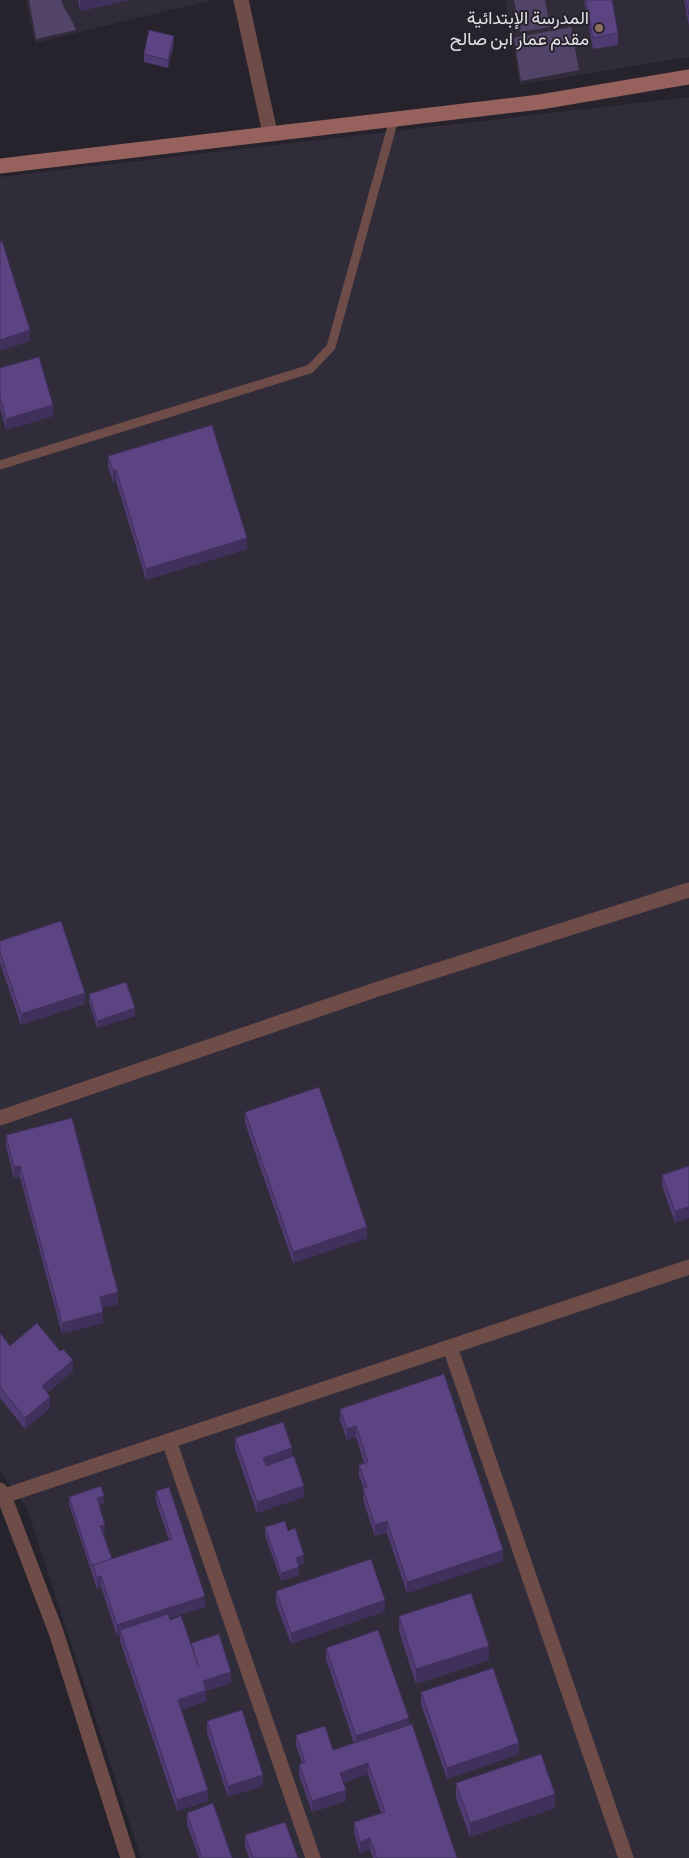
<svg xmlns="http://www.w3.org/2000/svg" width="689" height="1858" viewBox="0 0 689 1858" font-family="'Crimson Pro',Vazirmatn,serif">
<rect width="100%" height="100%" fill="#26232c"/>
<g fill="#312c3a">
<polygon points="26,0 212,0 35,43"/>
<polygon points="505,0 689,0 689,57 520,85"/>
<polygon points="689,97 689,1858 141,1858 27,1508 0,1471 0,177"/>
</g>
<g fill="#514468">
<path d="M29,0H61C65,11 72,19 76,30L36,39Z"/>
<polygon points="514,0 545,0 550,27 520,32"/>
<polygon points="571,27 579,70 521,81 514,38"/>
</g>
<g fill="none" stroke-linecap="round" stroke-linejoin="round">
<polyline stroke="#6e4d49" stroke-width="9" points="0,465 310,369 331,347 394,119"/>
<g stroke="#6e4d49" stroke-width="15">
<polyline points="241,0 270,133"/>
<polyline points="0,1118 375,990 689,890"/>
<polyline points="450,1347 626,1858"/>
<polyline points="169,1441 313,1858"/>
<polyline points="0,1490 4,1496 56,1632 128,1858"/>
<polyline points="4,1496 689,1267"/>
</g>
<polyline stroke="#97625d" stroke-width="15" points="0,166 540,102 689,77"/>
</g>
<g fill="#4f3a71">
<polygon points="78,0 129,0 80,11"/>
<polygon points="584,0 612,0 618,33 618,45 593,49"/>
<polygon points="684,0 689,0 689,26"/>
<polygon points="174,44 168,68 144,62 144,54"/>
<polygon points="0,368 53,416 6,430 0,408"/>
<polygon points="108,456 247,549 146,580 116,481 113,482 108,467"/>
<polygon points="0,941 85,1004 21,1025 0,963"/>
<polygon points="89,994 135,1016 97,1028 89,1002"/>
<polygon points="245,1112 367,1238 293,1263 245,1123"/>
<polygon points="6,1135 118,1304 102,1308 103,1323 62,1334 20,1177 14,1178 6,1146"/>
<polygon points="689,1166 675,1223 662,1186 662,1175"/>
<polygon points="0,1333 10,1346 73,1371 47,1393 50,1408 25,1429 0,1398"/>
<polygon points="340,1409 503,1561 407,1593 387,1533 375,1536 363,1500 364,1489 359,1476 359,1465 364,1463 356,1437 347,1440 340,1420"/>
<polygon points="235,1438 292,1457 304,1497 257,1513 235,1449"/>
<polygon points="156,1491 205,1607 170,1618 170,1620 191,1647 191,1643 231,1683 206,1691 206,1701 181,1710 208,1801 177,1811 120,1641 120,1635 117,1636 101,1587 97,1589 69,1504 69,1497 104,1503 99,1505 105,1532 103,1533 112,1559 169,1540 156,1502"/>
<polygon points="265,1527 288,1531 304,1563 298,1565 299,1575 281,1581 265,1535"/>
<polygon points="276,1591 385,1611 291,1644 276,1603"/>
<polygon points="399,1616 489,1660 416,1684 399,1631"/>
<polygon points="326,1648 409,1725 457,1858 373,1858 370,1849 360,1853 354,1833 354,1822 381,1813 368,1774 343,1783 346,1801 312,1812 299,1775 299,1764 302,1763 296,1746 296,1735 333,1750 354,1743 326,1659"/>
<polygon points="421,1692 519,1754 447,1779 421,1704"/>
<polygon points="207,1721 263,1786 228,1797 207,1733"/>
<polygon points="456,1783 555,1808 470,1837 456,1798"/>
<polygon points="187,1813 232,1858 199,1858 187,1824"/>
<polygon points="245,1835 298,1858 249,1858 245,1847"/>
</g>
<g fill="#40305c">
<polygon points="80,0 129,0 80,11"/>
<polygon points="174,36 174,44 168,68 168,60"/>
<polygon points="30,330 30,341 0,351 0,340"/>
<polygon points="53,405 53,416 6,430 6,419"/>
<polygon points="116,470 116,481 113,482 113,471"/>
<polygon points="247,538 247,549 146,580 146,569"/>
<polygon points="85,993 85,1004 21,1025 21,1014"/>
<polygon points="135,1008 135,1016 97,1028 97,1021"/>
<polygon points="20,1166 20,1177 14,1178 14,1167"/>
<polygon points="689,1207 689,1218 675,1223 675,1211"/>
<polygon points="367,1227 367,1238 293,1263 293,1252"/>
<polygon points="118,1292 118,1304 100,1308 100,1297"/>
<polygon points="103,1312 103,1323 62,1334 62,1323"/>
<polygon points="73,1360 73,1371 42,1397 42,1386"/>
<polygon points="50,1397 50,1408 25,1429 25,1418"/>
<polygon points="356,1426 356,1437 347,1440 347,1429"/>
<polygon points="292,1448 292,1459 263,1469 263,1458"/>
<polygon points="304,1486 304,1497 257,1513 257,1502"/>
<polygon points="104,1496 104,1503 97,1505 97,1498"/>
<polygon points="387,1521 387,1533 375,1536 375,1525"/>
<polygon points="105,1525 105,1532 100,1534 100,1526"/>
<polygon points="503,1550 503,1561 407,1593 407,1582"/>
<polygon points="304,1555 304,1563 296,1566 296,1558"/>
<polygon points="299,1567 299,1575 281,1581 281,1573"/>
<polygon points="101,1576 101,1587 97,1589 97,1578"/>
<polygon points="205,1596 205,1607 121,1634 120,1630 120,1635 117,1636 117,1625"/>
<polygon points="385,1600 385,1611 291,1644 291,1633"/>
<polygon points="489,1646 489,1660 416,1684 416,1669"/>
<polygon points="231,1672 231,1683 206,1691 206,1701 178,1711 178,1700 203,1681"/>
<polygon points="409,1718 409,1729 356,1748 356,1736"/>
<polygon points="519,1743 519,1754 447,1779 447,1768"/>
<polygon points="368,1763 368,1774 340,1784 340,1773"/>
<polygon points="263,1775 263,1786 228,1797 228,1786"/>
<polygon points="208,1790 208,1801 177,1811 177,1800"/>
<polygon points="346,1790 346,1801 312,1812 312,1801"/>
<polygon points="555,1794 555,1808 470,1837 470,1823"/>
<polygon points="370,1838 370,1849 360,1853 360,1842"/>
</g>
<g fill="#5c4483" stroke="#40305c">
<polygon points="586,0 612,0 618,33 593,38"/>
<polygon points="686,0 689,0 689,15"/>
<polygon points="149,30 174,36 168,60 144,54"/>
<polygon points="2,241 30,330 0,340 0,242"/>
<polygon points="39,357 53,405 6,419 0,397 0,368"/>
<polygon points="212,425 247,538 146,569 116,470 113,471 108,456"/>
<polygon points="61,921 85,993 21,1014 0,952 0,941"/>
<polygon points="126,982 135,1008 97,1021 89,994"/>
<polygon points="319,1087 367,1227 293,1252 245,1112"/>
<polygon points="72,1118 118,1292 100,1297 103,1312 62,1323 20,1166 14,1167 6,1135"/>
<polygon points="689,1166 689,1207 675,1211 662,1175"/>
<polygon points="37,1323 60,1351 63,1349 73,1360 42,1386 50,1397 25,1418 0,1387 0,1333 10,1346"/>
<polygon points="444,1374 503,1550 407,1582 387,1521 375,1525 363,1489 367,1487 359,1465 368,1462 356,1426 347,1429 340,1409"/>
<polygon points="283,1422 292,1448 263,1458 266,1466 294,1456 304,1486 257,1502 235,1438"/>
<polygon points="101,1486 104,1496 97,1498 105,1525 100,1526 112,1559 93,1565 92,1567 69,1497"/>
<polygon points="169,1487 205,1596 117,1625 101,1576 97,1578 93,1565 172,1539 156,1491"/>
<polygon points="285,1521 288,1531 295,1528 304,1555 296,1558 299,1567 281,1573 265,1527"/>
<polygon points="371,1559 385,1600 291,1633 276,1591"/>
<polygon points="471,1593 489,1646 416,1669 399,1616"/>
<polygon points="168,1614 170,1620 181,1616 199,1668 191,1643 219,1634 231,1672 203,1681 206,1690 178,1700 208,1790 177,1800 120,1630"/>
<polygon points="378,1630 409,1718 356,1736 326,1648"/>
<polygon points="493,1668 519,1743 447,1768 421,1692"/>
<polygon points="242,1710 263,1775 228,1786 207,1721"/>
<polygon points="412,1724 457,1858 377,1858 370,1838 360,1842 354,1822 385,1812 368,1763 340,1773 346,1790 312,1801 299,1764 305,1762 296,1735 325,1726 333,1750"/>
<polygon points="541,1754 555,1794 470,1823 456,1783"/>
<polygon points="213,1803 232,1858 202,1858 187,1813"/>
<polygon points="285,1822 298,1858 253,1858 245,1835"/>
</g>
<circle fill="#8d6e63" stroke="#26232c" stroke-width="2" cx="599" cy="28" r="5"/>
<g text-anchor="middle" stroke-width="4" stroke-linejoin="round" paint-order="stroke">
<g font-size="18" fill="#e2e0e6" stroke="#26232c" text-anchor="end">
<text x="589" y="24">المدرسة الإبتدائية<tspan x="589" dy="21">مقدم عمار ابن صالح</tspan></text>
</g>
</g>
</svg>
